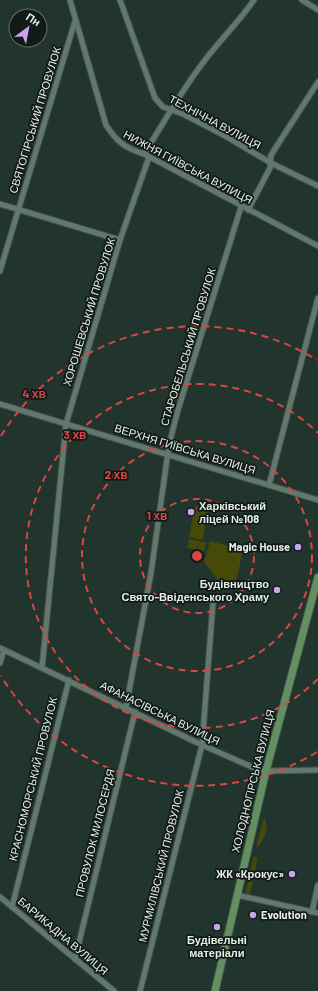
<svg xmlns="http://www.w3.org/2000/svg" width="318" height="991" viewBox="0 0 318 991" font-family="Barlow,sans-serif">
<rect width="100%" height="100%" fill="#21342d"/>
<g fill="#464a09">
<polygon points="195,506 208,509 203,540 189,537"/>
<polygon points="189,539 206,542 205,551 187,548"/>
<polygon points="210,541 243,550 235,587 219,582 204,562"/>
<path d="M264,817C270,828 265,840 256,848Z"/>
<polygon points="255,856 257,858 257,861 251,890 248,895 245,895 253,858"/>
</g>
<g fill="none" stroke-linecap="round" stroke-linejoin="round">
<g stroke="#42534c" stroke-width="7">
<g id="minor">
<path d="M70,0L106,125C117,142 125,148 144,154L318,246"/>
<polyline points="120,0 155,98 163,107 183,114 227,137 271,163 318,186"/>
<polyline points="302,0 318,10"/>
<path d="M144,154C163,124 180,93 202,64C218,42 238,23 254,0"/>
<polyline points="0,204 120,240"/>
<polyline points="248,210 270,168 271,155 318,82"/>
<polyline points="0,271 75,21"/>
<polyline points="0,404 318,500"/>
<polyline points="269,485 318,298"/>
<polyline points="0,648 202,745 252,767 266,771 318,770"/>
<polyline points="0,663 4,650"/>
<polyline points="42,668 66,424 120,240 149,157"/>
<polyline points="126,707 151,573 169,445 178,410 241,207"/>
<polyline points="237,895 318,913"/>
<polyline points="0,897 114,991"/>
<polyline points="12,907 69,680"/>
<polyline points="312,912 318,885"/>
<polyline points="75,959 135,712"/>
<polyline points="140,991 202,745 213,603"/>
</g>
</g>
<g stroke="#42534c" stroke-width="9">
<polyline id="major" points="215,991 266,771 318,577"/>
</g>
<use href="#minor" stroke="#62776e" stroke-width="5"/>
<use href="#major" stroke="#649061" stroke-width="7"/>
</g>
<g fill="none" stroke="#d84645" stroke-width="2" stroke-dasharray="7 5">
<circle cx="197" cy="556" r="57"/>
<circle cx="197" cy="556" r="115"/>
<path d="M318 679A172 172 0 1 1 318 433"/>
<path d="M317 752A230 230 0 0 1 1 676M1 436A230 230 0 0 1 317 360"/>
</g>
<g fill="#c9a5ee" stroke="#111a16" stroke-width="1.5">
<circle cx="191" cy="512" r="4"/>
<circle cx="298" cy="547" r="4"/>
<circle cx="277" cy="590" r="4"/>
<circle cx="292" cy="874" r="4"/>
<circle cx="253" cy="915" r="4"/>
<circle cx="217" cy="927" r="4"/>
</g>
<g text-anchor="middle" stroke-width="3.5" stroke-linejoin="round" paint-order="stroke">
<g font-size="11" fill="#e3eee9" stroke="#111a16">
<text transform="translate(35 120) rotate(-73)" y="4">СВЯТОГІРСЬКИЙ ПРОВУЛОК</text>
<text transform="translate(215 122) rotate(28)" y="4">ТЕХНІЧНА ВУЛИЦЯ</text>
<text transform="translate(188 167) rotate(28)" y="4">НИЖНЯ ГИЇВСЬКА ВУЛИЦЯ</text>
<text transform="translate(89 312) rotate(-73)" y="4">ХОРОШЕВСЬКИЙ ПРОВУЛОК</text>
<text transform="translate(188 347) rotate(-73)" y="4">СТАРОБЕЛЬСЬКИЙ ПРОВУЛОК</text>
<text transform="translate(185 449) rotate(17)" y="4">ВЕРХНЯ ГИЇВСЬКА ВУЛИЦЯ</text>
<text transform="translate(160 713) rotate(26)" y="4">АФАНАСІВСЬКА ВУЛИЦЯ</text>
<text transform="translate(33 779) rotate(-76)" y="4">КРАСНОМОРСЬКИЙ ПРОВУЛОК</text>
<text transform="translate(253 781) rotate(-76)" y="4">ХОЛОДНОГІРСЬКА ВУЛИЦЯ</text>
<text transform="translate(95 833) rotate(-76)" y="4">ПРОВУЛОК МИЛОСЕРДЯ</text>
<text transform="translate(161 866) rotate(-76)" y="4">МУРМИЛІВСЬКИЙ ПРОВУЛОК</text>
<text transform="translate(63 936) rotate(40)" y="4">БАРИКАДНА ВУЛИЦЯ</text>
</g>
<g font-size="11" font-weight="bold" fill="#e3eee9" stroke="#111a16" text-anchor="end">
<text x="199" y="510" text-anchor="start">Харківський<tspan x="199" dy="13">ліцей №108</tspan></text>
<text x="290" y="551">Magic House</text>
<text x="269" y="588">Будівництво<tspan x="269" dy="13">Свято-Ввіденського Храму</tspan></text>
<text x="284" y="878">ЖК «Крокус»</text>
<text x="261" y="919" text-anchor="start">Evolution</text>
<text x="217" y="944" text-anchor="middle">Будівельні<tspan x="217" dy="13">матеріали</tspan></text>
</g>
</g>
<circle cx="197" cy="556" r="6" fill="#d84645" stroke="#111a16" stroke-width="2"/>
<g font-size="12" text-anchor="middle" font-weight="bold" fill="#d84645" stroke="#111a16" stroke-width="3.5" stroke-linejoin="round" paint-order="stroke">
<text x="34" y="398">4 хв</text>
<text x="75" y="439">3 хв</text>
<text x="116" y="479">2 хв</text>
<text x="157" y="520">1 хв</text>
</g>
<g transform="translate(28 28) rotate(32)"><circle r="19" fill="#111a16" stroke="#656f6a"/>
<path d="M0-3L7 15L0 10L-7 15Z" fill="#c9a5ee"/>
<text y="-6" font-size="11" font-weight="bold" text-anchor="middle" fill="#e3eee9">Пн</text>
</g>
</svg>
